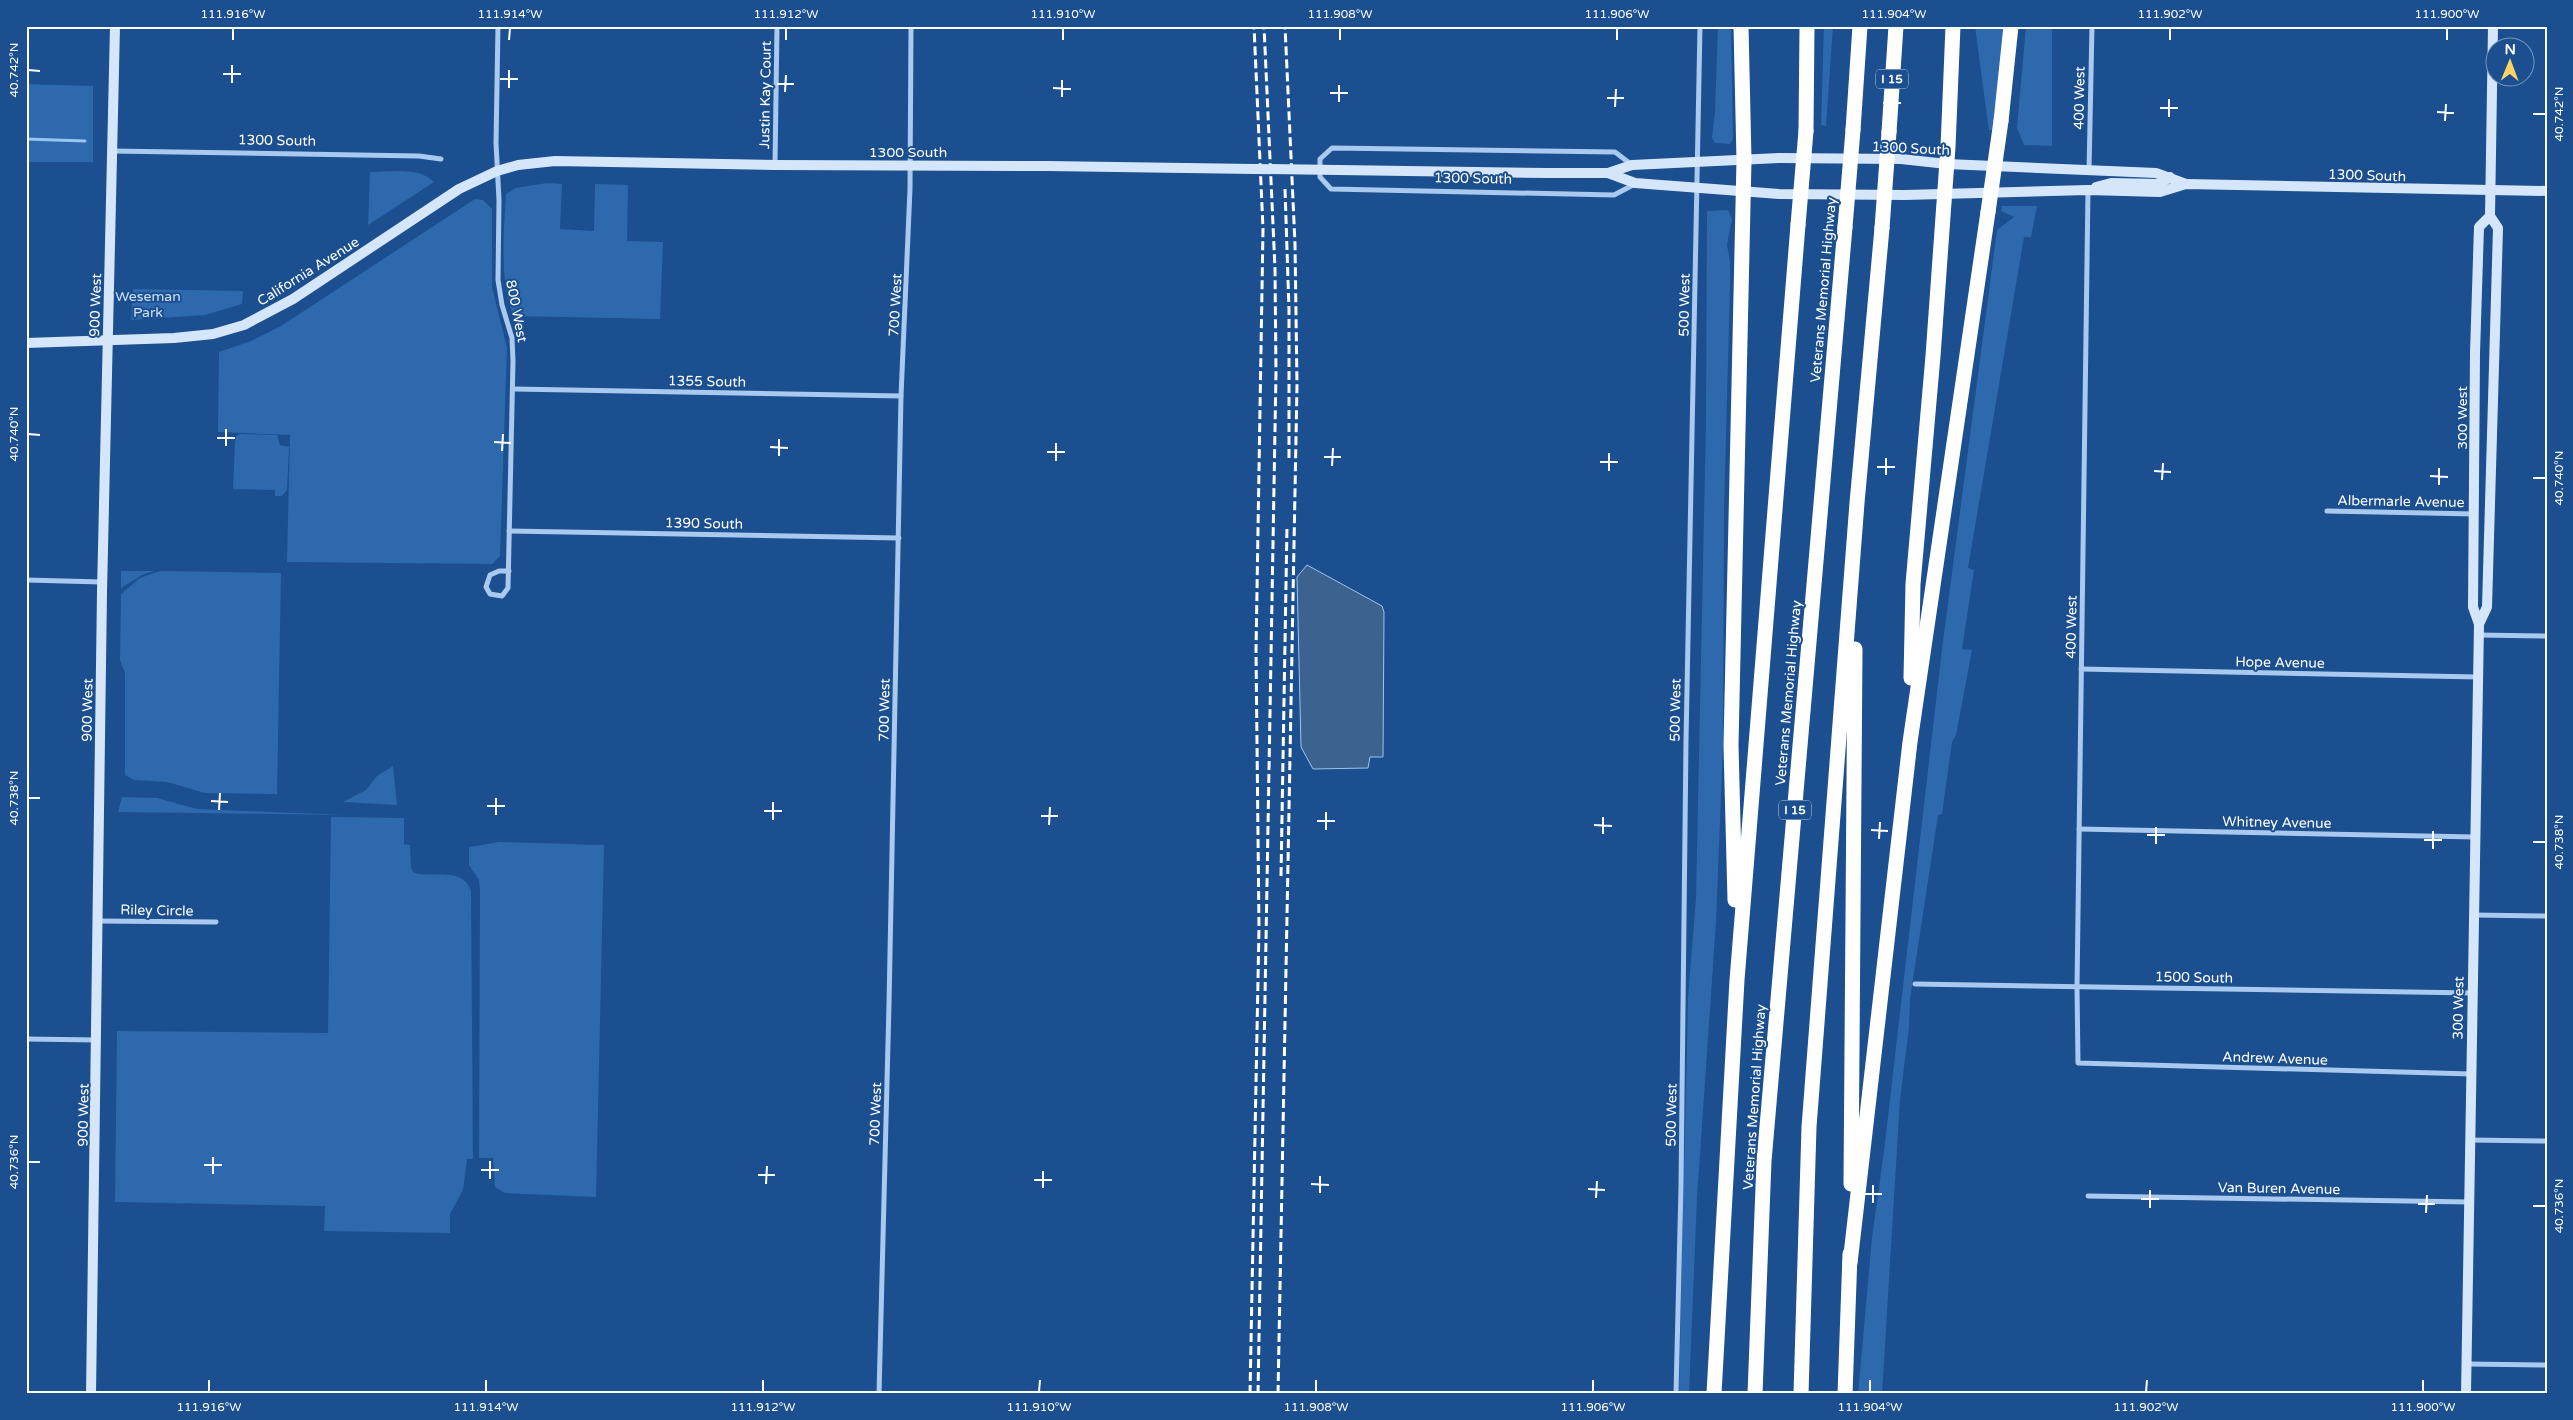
<svg xmlns="http://www.w3.org/2000/svg" width="2573" height="1420" viewBox="0 0 2573 1420" font-family="'Varela Round',sans-serif">
<rect width="100%" height="100%" fill="#1b4f8f"/>
<g fill="#2e69ad">
<polygon points="1718,26 1731,26 1733,139 1730,144 1715,143 1712,138 1715,112"/>
<polygon points="1824,26 1833,26 1826,126 1821,125"/>
<polygon points="1975,26 2004,26 1994,129 1989,131"/>
<polygon points="2026,26 2052,26 2052,146 2024,145 2017,128"/>
<polygon points="26,84 93,86 93,162 26,162"/>
<path d="M370,172C390,172 419,166 434,182L368,225Z"/>
<path d="M547,183L562,184L560,229L594,231L595,184L628,185L627,241L663,242L660,319L514,316C499,288 504,226 506,194L515,188Z"/>
<polygon points="475,199 483,200 492,209 492,287 507,348 500,556 492,564 287,562 290,435 218,432 219,352 251,341 281,326"/>
<polygon points="2002,206 2037,206 2031,237 2024,237 1968,568 1974,570 1962,649 1972,650 1956,735 1952,742 1942,814 1938,815 1910,999 1909,1027 1900,1100 1882,1394 1858,1394 1872,1238 1884,1151 1942,649 1997,230 2014,217 2001,211"/>
<polygon points="1728,210 1732,219 1727,245 1730,261 1730,289 1724,508 1723,745 1716,922 1697,1198 1689,1394 1679,1394 1688,998 1696,898 1706,422 1707,211"/>
<polygon points="133,289 243,291 242,304 205,315 131,320"/>
<polygon points="240,434 277,435 280,445 289,447 287,490 282,496 275,496 275,490 233,489 235,443 236,436"/>
<polygon points="121,571 154,571 142,575 121,588"/>
<polygon points="160,571 281,573 277,794 205,793 167,782 134,780 125,775 125,673 120,660 121,594 140,578"/>
<polygon points="393,766 397,805 343,802 366,790 377,776"/>
<polygon points="122,797 157,798 197,809 346,815 118,812"/>
<path d="M331,817L404,818V844L410,845L411,868L414,873C433,878 464,867 471,891L473,1159H467L463,1190L450,1214V1233L324,1231L325,1206L115,1202L117,1031L328,1033Z"/>
<polygon points="499,842 604,845 596,1197 505,1193 495,1187 493,1158 479,1158 480,890 479,880 469,865 469,847"/>
</g>
<polygon fill="#3c6290" stroke="#9cc4f0" points="1307,565 1382,606 1384,612 1383,757 1370,757 1368,768 1313,769 1301,747 1297,577"/>
<g fill="none" stroke-linecap="round" stroke-linejoin="round">
<polyline stroke="#9cc4f0" stroke-width="3" points="26,139 85,141"/>
<g stroke="#a9c9ee" stroke-width="5">
<polyline points="498,26 496,143 499,200 498,280 502,305 512,338 513,361 508,588 502,596 490,594 486,587 490,575 499,571 509,571"/>
<polyline points="112,151 419,156 441,159"/>
<polyline points="775,165 777,26"/>
<polyline points="1632,165 1615,152 1332,148 1320,159 1320,177 1331,189 1614,195 1635,184"/>
<polyline points="2089,171 2092,26"/>
<polyline points="2088,190 2077,987 2078,1063 2471,1074"/>
<polyline points="514,389 901,396"/>
<polyline points="2327,511 2475,514"/>
<polyline points="509,531 899,538"/>
<polyline points="26,580 102,582"/>
<polyline points="2479,635 2547,636"/>
<polyline points="2081,669 2478,677"/>
<polyline points="2079,829 2475,837"/>
<polyline points="2474,915 2547,916"/>
<polyline points="98,921 216,922"/>
<polyline points="1915,984 2473,993"/>
<polyline points="26,1039 97,1040"/>
<polyline points="2470,1140 2547,1141"/>
<polyline points="2088,1196 2469,1202"/>
<polyline points="2467,1364 2547,1365"/>
<polyline points="879,1394 889,1004 901,396 910,189 911,26"/>
<polyline points="1676,1394 1681,1186 1686,741 1700,26"/>
</g>
<g stroke="#d6e6fa" stroke-width="10">
<polyline points="1548,173 1608,173 1632,165 1779,158 1901,159 1947,164 2156,173 2186,184"/>
<polyline points="1608,173 1635,183 1779,194 1905,195 2088,190 2160,192 2186,184 2547,191"/>
<polyline points="2096,187 2111,183 2160,184 2170,177"/>
<polyline points="26,343 174,338 213,334 244,325 293,299 459,189 497,171 518,165 555,161 775,165 1046,166"/>
<polyline points="2479,624 2487,607 2498,228 2490,216 2493,26"/>
<polyline points="91,1394 102,592 115,26"/>
<polyline points="2466,1394 2479,624 2473,607 2475,353 2479,227 2490,216"/>
</g>
<g stroke="#fff" stroke-width="15">
<polyline points="2001,121 2011,26"/>
<polyline points="1853,130 1860,26"/>
<polyline points="1806,131 1807,26"/>
<polyline points="1889,132 1896,26"/>
<polyline points="1911,678 1913,584 1933,356 1948,147 1953,26"/>
<polyline points="1735,900 1731,745 1744,160 1741,26"/>
<polyline points="1851,1184 1855,649"/>
<polyline points="1850,1263 1910,742 1988,212"/>
<polyline points="1714,1394 1737,980 1798,225"/>
<polyline points="1755,1394 1764,1161 1845,227"/>
<polyline points="1801,1394 1809,1127 1857,503 1882,228"/>
<polyline points="1845,1394 1850,1254"/>
</g>
<g stroke="#fff" stroke-width="3" stroke-dasharray="9 4" stroke-linecap="butt">
<polyline points="1285,189 1289,310 1289,461"/>
<polyline points="1281,876 1287,526"/>
<polyline points="1250,1394 1259,928 1256,651 1263,229 1254,26"/>
<polyline points="1258,1394 1276,373 1275,269 1264,26"/>
<polyline points="1278,1394 1297,385 1295,244 1285,26"/>
</g>
<polyline stroke="#d6e6fa" stroke-width="10" points="1046,166 1548,173"/>
<g stroke="#fff" stroke-width="15">
<polyline points="1988,212 2001,121"/>
<polyline points="1798,225 1806,131"/>
<polyline points="1845,227 1853,130"/>
<polyline points="1882,228 1889,132"/>
</g>
</g>
<path fill="none" stroke="#fff" stroke-width="2" d="M233,40V28M509,40L510,28M786,40V28M1063,40V28M1340,40V28M1617,40V28M1893,40L1894,28M2170,40V28M2447,40V28M28,70L40,71M223,74H241M500,79H518M232,83V65M777,84H794M509,88V70M1053,88L1071,89M785,92L786,75M1330,93H1348M1062,97V80M1607,98H1624M1339,102V85M1883,103H1901M1615,107L1616,89M2160,108H2178M1892,112V94M2437,112L2454,113M2533,114H2546M2169,117V99M2445,121L2446,104M28,434L40,435M217,438H235M494,442L511,443M226,446V429M770,447L788,448M502,451L503,434M1047,452H1065M779,456V439M1324,457H1341M1056,461V443M1600,462H1618M1332,466L1333,448M1877,467H1895M1609,471V453M2154,471L2171,472M1886,475V458M2430,476L2448,477M2533,478H2546M2162,480L2163,463M2439,485V468M28,798H40M211,801L228,802M487,806H505M219,810L220,793M764,811H782M496,815V798M1041,816H1058M773,820V802M1317,821H1335M1049,825L1050,807M1594,825L1612,826M1326,830V812M1871,830L1888,831M1603,834V817M2147,835H2165M1879,839L1880,822M2424,840H2442M2533,842H2546M2156,844V827M2433,849V831M28,1162H40M204,1165H222M481,1170H499M213,1174V1157M758,1175H775M490,1179V1161M1034,1180H1052M766,1184L767,1166M1311,1184L1329,1185M1043,1188V1171M1588,1189L1605,1190M1320,1193V1176M1864,1194H1882M1596,1198L1597,1181M2141,1199H2159M1873,1203V1185M2418,1204H2435M2533,1206H2546M2150,1208V1190M2426,1213L2427,1195M209,1392V1380M486,1392V1380M763,1392V1380M1039,1392L1040,1380M1316,1392V1380M1593,1392V1380M1870,1392V1380M2146,1392L2147,1380M2423,1392V1380"/>
<g text-anchor="middle" stroke-width="4" stroke-linejoin="round" paint-order="stroke">
<g fill="#1b4f8f" stroke="#bbcadd" stroke-width="1">
<rect x="1876" y="69.5" width="32" height="19" rx="4"/>
<rect x="1779" y="800.5" width="32" height="19" rx="4"/>
</g>
<g font-size="12" font-weight="bold" fill="#fff">
<text x="1892" y="83">I 15</text>
<text x="1795" y="814">I 15</text>
</g>
<g font-size="14" fill="#fff" stroke="#1b4f8f">
<text transform="translate(765 95) rotate(-89)" y="5">Justin Kay Court</text>
<text transform="translate(2079 98) rotate(-89)" y="5">400 West</text>
<text transform="translate(277 140) rotate(1)" y="5">1300 South</text>
<text transform="translate(1911 148) rotate(3)" y="5">1300 South</text>
<text x="908" y="157">1300 South</text>
<text transform="translate(2367 175) rotate(2)" y="5">1300 South</text>
<text transform="translate(1473 178) rotate(1)" y="5">1300 South</text>
<text transform="translate(308 271) rotate(-32)" y="5">California Avenue</text>
<text transform="translate(1823 290) rotate(-85)" y="5">Veterans Memorial Highway</text>
<text transform="translate(95 305) rotate(-88)" y="5">900 West</text>
<text transform="translate(895 305) rotate(-87)" y="5">700 West</text>
<text transform="translate(1684 305) rotate(-89)" y="5">500 West</text>
<text transform="translate(517 311) rotate(79)" y="5">800 West</text>
<text transform="translate(707 381) rotate(1)" y="5">1355 South</text>
<text transform="translate(2462 418) rotate(-90)" y="5">300 West</text>
<text transform="translate(2401 501) rotate(1)" y="5">Albermarle Avenue</text>
<text transform="translate(704 523) rotate(1)" y="5">1390 South</text>
<text transform="translate(2071 627) rotate(-89)" y="5">400 West</text>
<text transform="translate(2280 662) rotate(1)" y="5">Hope Avenue</text>
<text transform="translate(1788 693) rotate(-85)" y="5">Veterans Memorial Highway</text>
<text transform="translate(87 710) rotate(-89)" y="5">900 West</text>
<text transform="translate(884 710) rotate(-89)" y="5">700 West</text>
<text transform="translate(1675 710) rotate(-89)" y="5">500 West</text>
<text transform="translate(2277 822) rotate(1)" y="5">Whitney Avenue</text>
<text transform="translate(157 910) rotate(1)" y="5">Riley Circle</text>
<text transform="translate(2194 977) rotate(1)" y="5">1500 South</text>
<text transform="translate(2458 1008) rotate(-89)" y="5">300 West</text>
<text transform="translate(2275 1058) rotate(2)" y="5">Andrew Avenue</text>
<text transform="translate(1754 1097) rotate(-86)" y="5">Veterans Memorial Highway</text>
<text transform="translate(875 1114) rotate(-88)" y="5">700 West</text>
<text transform="translate(83 1115) rotate(-89)" y="5">900 West</text>
<text transform="translate(1671 1115) rotate(-89)" y="5">500 West</text>
<text transform="translate(2279 1188) rotate(1)" y="5">Van Buren Avenue</text>
</g>
<g font-size="14" fill="#cfe3fa" stroke="#1b4f8f">
<text x="148" y="301">Weseman<tspan x="148" dy="16">Park</tspan></text>
</g>
</g>
<rect width="2573" height="1420" fill="none" stroke="#1b4f8f" stroke-width="55"/>
<g transform="translate(2510 62) rotate(1)"><circle r="24" fill="#1b4f8f" stroke="#7695bc"/>
<path d="M0-4L9 19L0 12L-9 19Z" fill="#ffd166"/>
<text y="-8" font-size="14" font-weight="bold" text-anchor="middle" fill="#ffffff">N</text>
</g>
<rect x="28" y="28" width="2518" height="1364" fill="none" stroke="#fff" stroke-width="2"/>
<g font-size="12" text-anchor="middle" fill="#fff">
<text x="233" y="18">111.916°W</text>
<text x="510" y="18">111.914°W</text>
<text x="786" y="18">111.912°W</text>
<text x="1063" y="18">111.910°W</text>
<text x="1340" y="18">111.908°W</text>
<text x="1617" y="18">111.906°W</text>
<text x="1894" y="18">111.904°W</text>
<text x="2170" y="18">111.902°W</text>
<text x="2447" y="18">111.900°W</text>
<text transform="translate(14 70) rotate(-90)" y="4">40.742°N</text>
<text transform="translate(2559 114) rotate(-90)" y="4">40.742°N</text>
<text transform="translate(14 434) rotate(-90)" y="4">40.740°N</text>
<text transform="translate(2559 478) rotate(-90)" y="4">40.740°N</text>
<text transform="translate(14 798) rotate(-90)" y="4">40.738°N</text>
<text transform="translate(2559 842) rotate(-90)" y="4">40.738°N</text>
<text transform="translate(14 1162) rotate(-90)" y="4">40.736°N</text>
<text transform="translate(2559 1206) rotate(-90)" y="4">40.736°N</text>
<text x="209" y="1411">111.916°W</text>
<text x="486" y="1411">111.914°W</text>
<text x="763" y="1411">111.912°W</text>
<text x="1039" y="1411">111.910°W</text>
<text x="1316" y="1411">111.908°W</text>
<text x="1593" y="1411">111.906°W</text>
<text x="1870" y="1411">111.904°W</text>
<text x="2146" y="1411">111.902°W</text>
<text x="2423" y="1411">111.900°W</text>
</g>
</svg>
